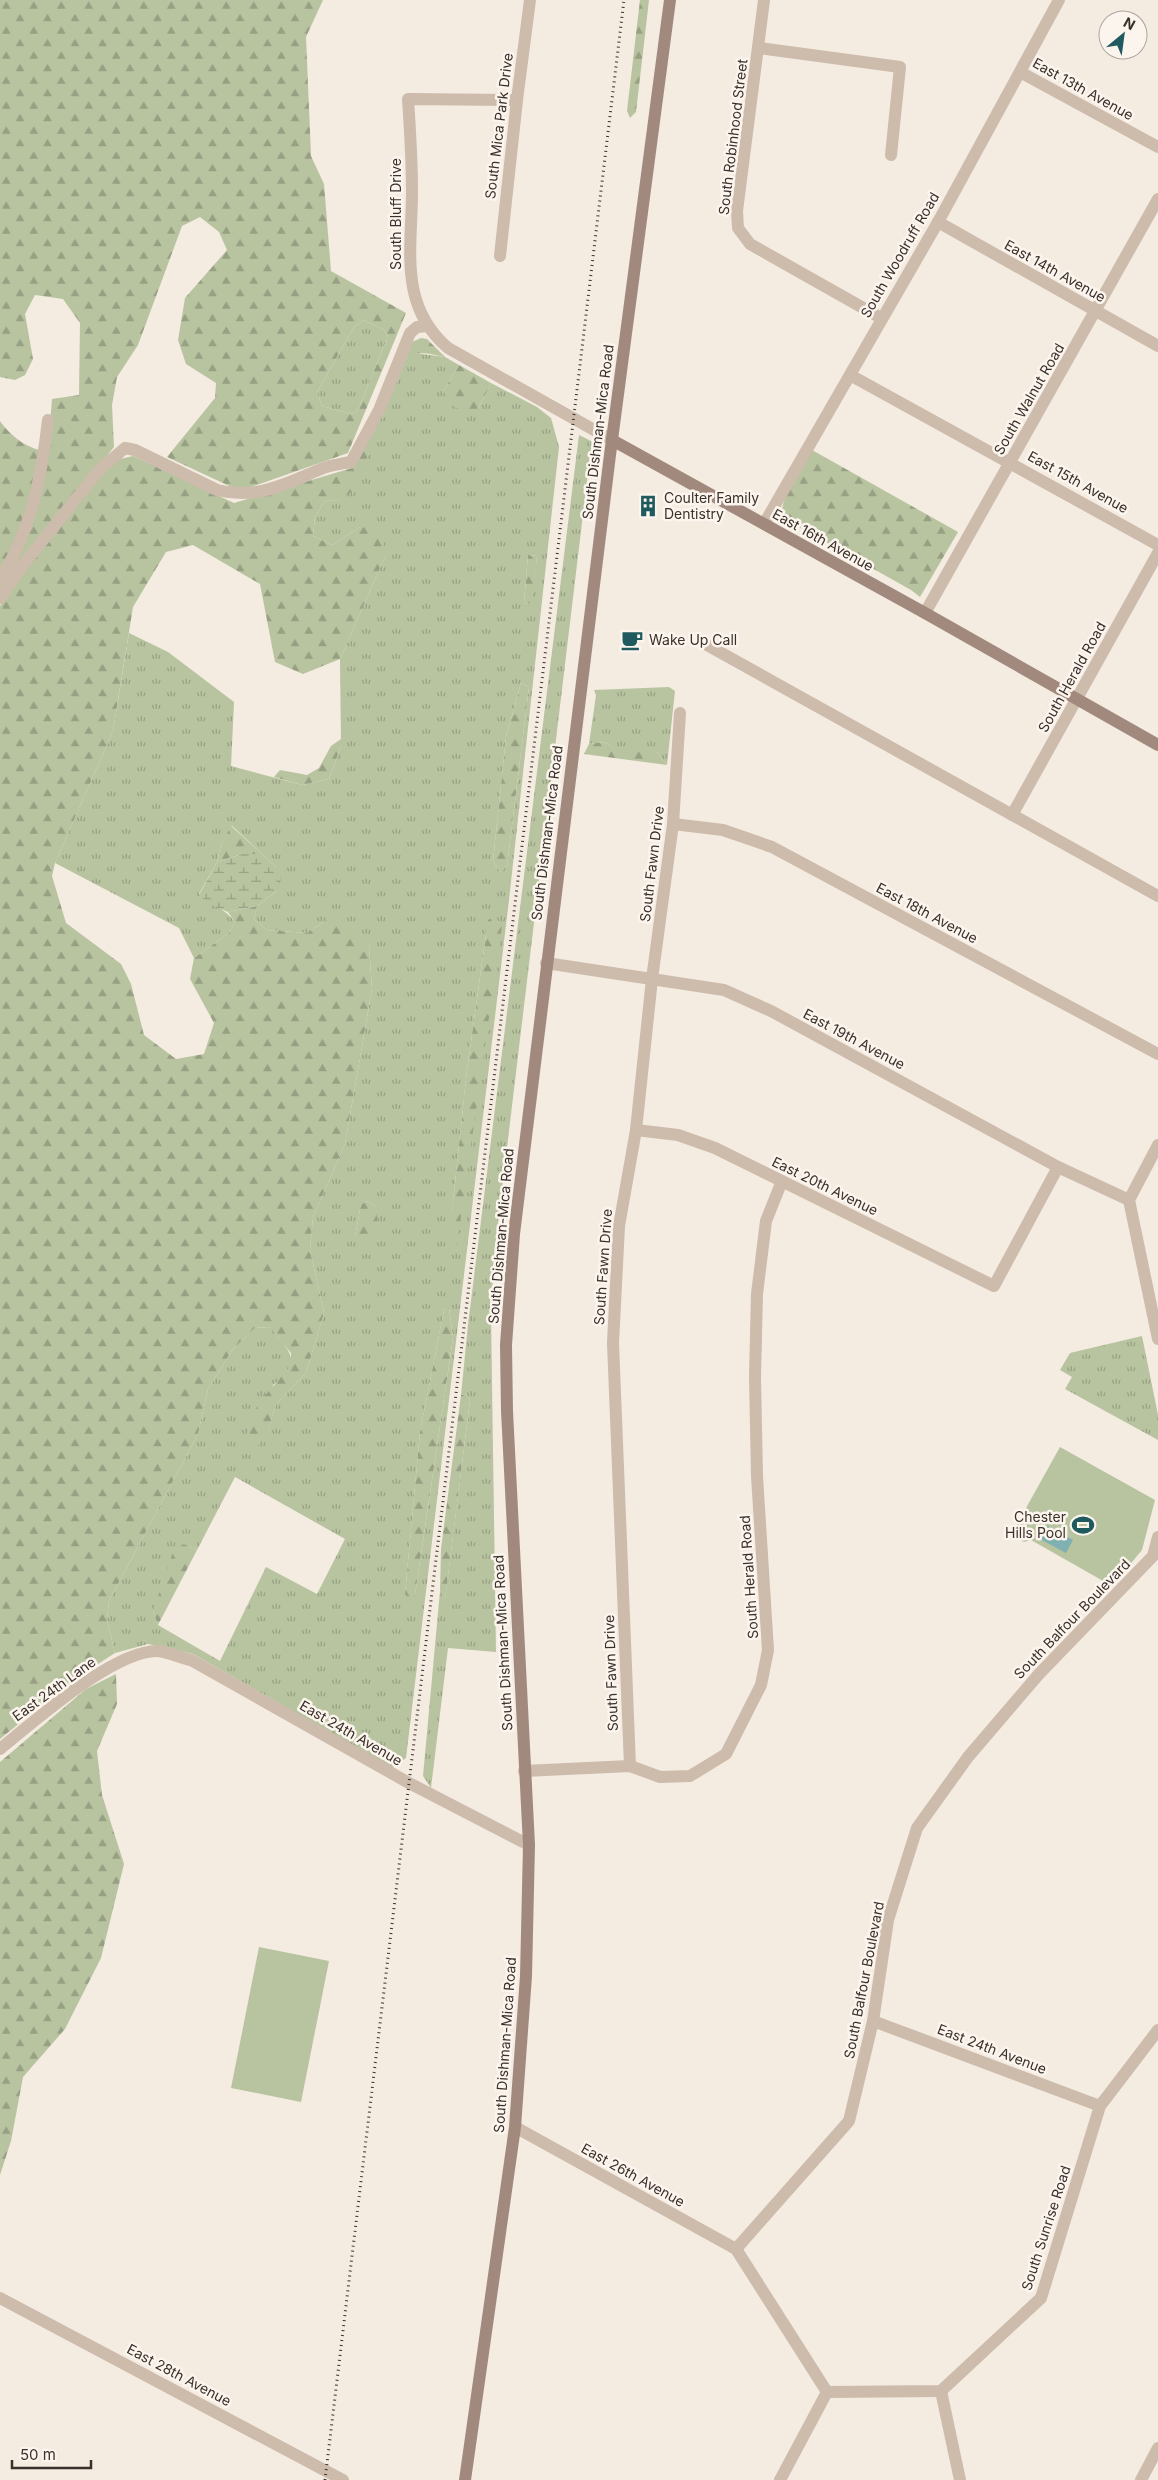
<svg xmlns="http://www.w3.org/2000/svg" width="1158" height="2480" viewBox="0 0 1158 2480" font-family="Inter,sans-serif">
<defs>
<pattern id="grass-tufts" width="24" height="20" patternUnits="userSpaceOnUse" patternTransform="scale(1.25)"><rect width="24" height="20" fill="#b8c4a0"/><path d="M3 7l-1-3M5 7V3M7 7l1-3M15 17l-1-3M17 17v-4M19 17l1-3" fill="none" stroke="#97a083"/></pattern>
<pattern id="forest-firs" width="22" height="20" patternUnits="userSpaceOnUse" patternTransform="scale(1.25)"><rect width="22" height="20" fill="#b8c4a0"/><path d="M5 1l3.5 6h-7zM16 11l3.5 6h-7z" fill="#97a083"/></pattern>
<pattern id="wetland-marsh" width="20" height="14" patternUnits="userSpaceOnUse" patternTransform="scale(1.25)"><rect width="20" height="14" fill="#b8c4a0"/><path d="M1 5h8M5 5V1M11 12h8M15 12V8" fill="none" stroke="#97a083"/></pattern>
</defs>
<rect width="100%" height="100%" fill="#f4ebe1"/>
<g fill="url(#grass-tufts)" fill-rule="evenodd">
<polygon points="364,320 384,330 388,336 358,410 352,414 322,406 317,392 354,327"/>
<path d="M414,353L445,357L459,365L444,390L478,409L491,383L537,407L551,418L559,447L509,900L406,1758L392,1768L193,1654L148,1644L115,1653L107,1620L109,1601L198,1434L208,1389L233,1349L255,1328L270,1327C288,1349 306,1364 273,1385L268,1431L276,1404L306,1373L324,1313L310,1250L313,1217L345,1144L372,989L369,945L326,920L307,933L267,930L254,919L257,906L277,891L276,867L232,826L221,845L217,862L199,894C212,906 225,908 235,922L229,933L194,958L179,928L55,863L113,731L129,633L168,652L234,702L231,766L302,785L329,779L341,746L340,659L385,557L360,527L332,545L313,536L315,517L325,500L338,501L404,358ZM528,555L537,556L531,604L524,603ZM521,683L529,687L507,866L500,872L493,861L506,737ZM488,920L453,1246L452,1211L467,1070ZM367,1201L377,1207V1239L355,1237L361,1204ZM449,1308L453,1338L415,1595L405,1594L420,1432L444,1310ZM235,1477L345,1539L317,1594L266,1567L220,1661L158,1625L153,1612L184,1544L197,1550Z"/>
<polygon points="579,435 591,441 593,447 590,456 494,1256 491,1315 496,1652 448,1648 431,1788 423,1776 440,1591 445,1599 470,1400 466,1394 461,1395 468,1325"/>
<polygon points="669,687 675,691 667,765 657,752 618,750 605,742 589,744 596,695 594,690"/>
<polygon points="1142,1336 1158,1415 1158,1440 1065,1389 1072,1377 1060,1370 1070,1353"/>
</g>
<g fill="url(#forest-firs)" fill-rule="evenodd">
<path d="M0,0H323L306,37L311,156L324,184L331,271L406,313L348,453L240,491L167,457L215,398L216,383L186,364L178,340L185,298L227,250L219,232L200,217L182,226L138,345L117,377L112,405L114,447L20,564L0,592V421C10,436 30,451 48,451L52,399L79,395L80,323L63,299L35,295L25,314L33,359L25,375L15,380L0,377ZM364,320L384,330L388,336L358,410L352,414L322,406L317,392L354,327Z"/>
<polygon points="640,0 649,0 636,112 630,118 627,111"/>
<path d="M421,338L427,339L445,357C429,354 419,350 404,358L412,342Z"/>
<polygon points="459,365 491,383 478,409 462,410 448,404 444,390"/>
<path d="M373,428L376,438L350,493L338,501L325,500L315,517L313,536L332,545L360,527L382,529L385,557L340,659L303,674L275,662L260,584L193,545L166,552L133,607L113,731L55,863L52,876L66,923L121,964L131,984L144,1035L176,1059L204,1054L214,1023L190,979L194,958L229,933L235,922L228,912L257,906L254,919L267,930L307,933L326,920L343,921L369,945L372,989L345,1144L313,1217L310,1250L324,1313L306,1373L276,1404L268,1431L256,1449L248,1451C244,1406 268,1396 291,1365V1353L270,1327L255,1328L233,1349L208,1389L198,1434L109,1601L107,1620L115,1653L70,1682L0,1739V606L18,578L104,471L120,459L133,456L234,503L352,468Z"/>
<path d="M812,450L958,532L920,597L911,590L783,518C776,504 804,464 812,450Z"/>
<polygon points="528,555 537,556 532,604 524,603"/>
<polygon points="521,683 529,687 507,866 500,872 493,861 506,737"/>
<polygon points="341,739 341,746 329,779 302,785 274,777 280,770 307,775 319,768 331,746"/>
<path d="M605,742C618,750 624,752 639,745L657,752L667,765L584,754L589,744Z"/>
<polygon points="231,826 262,854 242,854 217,862 221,845"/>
<polygon points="494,916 502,925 457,1245 452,1246 452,1211 467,1070 488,920"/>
<polygon points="367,1201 377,1207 377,1239 369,1247 359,1248 355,1237 361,1204"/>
<polygon points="449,1308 453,1338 415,1595 409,1600 405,1594 420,1432 444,1310"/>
<polygon points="466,1394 470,1400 445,1600 440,1591 441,1549 461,1395"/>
<polygon points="184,1544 197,1550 158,1625 153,1612 174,1549"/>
<polygon points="116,1674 117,1704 97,1751 102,1795 124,1864 101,1958 65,2029 23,2077 11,2141 0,2175 0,1762 86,1689"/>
</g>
<polygon fill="url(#wetland-marsh)" points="242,854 262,854 276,867 281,877 277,891 257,906 228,912 211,905 199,895 217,862"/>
<g fill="#b8c4a0">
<polygon points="1060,1447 1155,1500 1142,1550 1112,1586 1031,1540 1024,1542 1011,1535"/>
<polygon points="259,1947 329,1961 301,2102 231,2088"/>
</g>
<polygon fill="#7fb0b2" points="1048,1526 1073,1540 1066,1553 1040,1539"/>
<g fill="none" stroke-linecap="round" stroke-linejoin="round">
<g stroke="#cdbbac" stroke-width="12">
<polyline points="764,0 737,211 738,228 750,244 881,318"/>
<polyline points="759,48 900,67 891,155"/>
<polyline points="1020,72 1158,147"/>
<path d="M517,100L408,99C410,129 412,160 412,191C412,249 398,305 448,348L612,440"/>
<polyline points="938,222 1158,346"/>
<polyline points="500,256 517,100 530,0"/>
<polyline points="850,375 1158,545"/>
<polyline points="764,524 938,222 1059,0"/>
<path d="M0,579C31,532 42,474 48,420"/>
<path d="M0,598L23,565L100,469L125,448L135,450L217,490C257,500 285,484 321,469C330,465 341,464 351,462L379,410L410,333L417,327L427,326"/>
<polyline points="925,613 1158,199"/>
<polyline points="707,645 1158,896"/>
<polyline points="1012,815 1158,553"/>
<polyline points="673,824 723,830 772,847 1158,1054"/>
<polyline points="546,963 724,990 771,1011 1058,1167 1129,1200"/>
<polyline points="636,1130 678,1135 715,1148 994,1286 1058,1167"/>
<polyline points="1158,1145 1129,1200 1158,1339"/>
<path d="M0,1749C35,1721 114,1650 158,1651C168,1652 181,1658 191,1660L409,1783L529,1845"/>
<polyline points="630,1766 613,1343 619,1226 636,1130 652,979 673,824 680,713"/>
<polyline points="524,1771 630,1766 660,1777 690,1776 726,1754 761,1685 768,1650 757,1476 755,1377 757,1294 766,1221 782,1181"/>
<polyline points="873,2021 1100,2106"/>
<polyline points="515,2127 736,2249 827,2392"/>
<polyline points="736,2249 849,2121 873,2021 888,1920 917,1828 968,1757 1039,1674 1153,1556 1158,1537"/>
<polyline points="0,2298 343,2480"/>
<polyline points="941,2391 960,2480"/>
<polyline points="827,2392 941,2391 1041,2298 1100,2106 1158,2030"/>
<polyline points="780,2480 827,2392"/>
</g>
<polyline stroke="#cdbbac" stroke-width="12" points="1141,2480 1158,2448"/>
<g stroke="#a18a7d" stroke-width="12">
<polyline points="612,440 925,613 1158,745"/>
<polyline points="465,2480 515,2127 526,1976 529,1845 507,1411 506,1345 514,1234 610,455 670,0"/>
</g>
<polyline stroke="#3b302b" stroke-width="3" stroke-dasharray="1 4" stroke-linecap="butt" points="325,2480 624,0"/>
</g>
<defs>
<g id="building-bare" transform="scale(1.725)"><path d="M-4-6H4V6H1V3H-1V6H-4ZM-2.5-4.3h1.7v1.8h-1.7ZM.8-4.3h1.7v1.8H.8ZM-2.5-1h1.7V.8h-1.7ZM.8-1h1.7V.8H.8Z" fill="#1f5a5e" stroke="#fbf5ee" stroke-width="2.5" paint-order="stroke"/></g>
<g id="cafe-bare" transform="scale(1.725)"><path d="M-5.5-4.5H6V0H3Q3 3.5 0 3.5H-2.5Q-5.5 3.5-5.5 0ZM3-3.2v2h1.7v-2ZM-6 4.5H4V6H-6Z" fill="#1f5a5e" stroke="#fbf5ee" stroke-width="2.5" paint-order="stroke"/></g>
<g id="stadium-bare" transform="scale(1.725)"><path d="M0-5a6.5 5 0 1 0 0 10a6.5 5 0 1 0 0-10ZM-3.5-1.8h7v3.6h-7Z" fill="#1f5a5e" stroke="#fbf5ee" stroke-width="2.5" paint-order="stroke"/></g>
</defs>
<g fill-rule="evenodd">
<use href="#building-bare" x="648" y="506"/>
<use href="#cafe-bare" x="632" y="640"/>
<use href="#stadium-bare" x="1083" y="1525"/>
</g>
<g text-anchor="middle" stroke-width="5" stroke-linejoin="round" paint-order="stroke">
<g font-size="14" fill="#3b302b" stroke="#fbf5ee">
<text transform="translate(1083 89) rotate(29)" y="5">East 13th Avenue</text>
<text transform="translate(499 126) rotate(-83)" y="5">South Mica Park Drive</text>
<text transform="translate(733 137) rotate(-83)" y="5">South Robinhood Street</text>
<text transform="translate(396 214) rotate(-90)" y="5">South Bluff Drive</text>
<text transform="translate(900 255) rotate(-60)" y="5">South Woodruff Road</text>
<text transform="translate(1055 271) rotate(29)" y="5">East 14th Avenue</text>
<text transform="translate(1029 399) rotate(-60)" y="5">South Walnut Road</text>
<text transform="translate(598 432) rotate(-83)" y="5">South Dishman-Mica Road</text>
<text transform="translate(1078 482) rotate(29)" y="5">East 15th Avenue</text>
<text transform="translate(823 540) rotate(29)" y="5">East 16th Avenue</text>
<text transform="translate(1072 677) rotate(-61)" y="5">South Herald Road</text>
<text transform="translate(547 833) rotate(-83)" y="5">South Dishman-Mica Road</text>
<text transform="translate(652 864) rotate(-83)" y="5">South Fawn Drive</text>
<text transform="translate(927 913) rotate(28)" y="5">East 18th Avenue</text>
<text transform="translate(854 1039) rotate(28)" y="5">East 19th Avenue</text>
<text transform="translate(825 1186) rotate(26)" y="5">East 20th Avenue</text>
<text transform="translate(501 1236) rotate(-85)" y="5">South Dishman-Mica Road</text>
<text transform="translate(603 1267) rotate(-86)" y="5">South Fawn Drive</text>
<text transform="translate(749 1577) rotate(-94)" y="5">South Herald Road</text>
<text transform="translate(1072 1619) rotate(-46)" y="5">South Balfour Boulevard</text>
<text transform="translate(503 1643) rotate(-93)" y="5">South Dishman-Mica Road</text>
<text transform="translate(611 1673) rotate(-92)" y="5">South Fawn Drive</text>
<text transform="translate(54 1689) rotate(-36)" y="5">East 24th Lane</text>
<text transform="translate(351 1733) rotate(30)" y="5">East 24th Avenue</text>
<text transform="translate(864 1980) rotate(-79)" y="5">South Balfour Boulevard</text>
<text transform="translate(505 2045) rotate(-86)" y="5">South Dishman-Mica Road</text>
<text transform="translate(992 2049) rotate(21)" y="5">East 24th Avenue</text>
<text transform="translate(633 2175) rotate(29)" y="5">East 26th Avenue</text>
<text transform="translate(1046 2228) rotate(-72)" y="5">South Sunrise Road</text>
<text transform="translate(179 2375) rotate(28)" y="5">East 28th Avenue</text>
</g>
<g font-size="14" fill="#3b302b" stroke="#fbf5ee" text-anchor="start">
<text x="664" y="503">Coulter Family<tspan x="664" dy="16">Dentistry</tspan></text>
<text x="649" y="645">Wake Up Call</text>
<text x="1066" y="1522" text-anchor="end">Chester<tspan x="1066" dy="16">Hills Pool</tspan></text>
</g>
</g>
<g transform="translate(1123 35) rotate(29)"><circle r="24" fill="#fbf5ee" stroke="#aea6a0"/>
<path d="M0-4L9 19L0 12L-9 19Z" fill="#1f5a5e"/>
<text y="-8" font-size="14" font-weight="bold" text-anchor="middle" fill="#3b302b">N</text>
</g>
<path d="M12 2460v8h79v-8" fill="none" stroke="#3b302b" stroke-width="2.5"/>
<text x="20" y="2460" font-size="15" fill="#3b302b" stroke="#fbf5ee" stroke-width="4" paint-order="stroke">50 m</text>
</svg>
